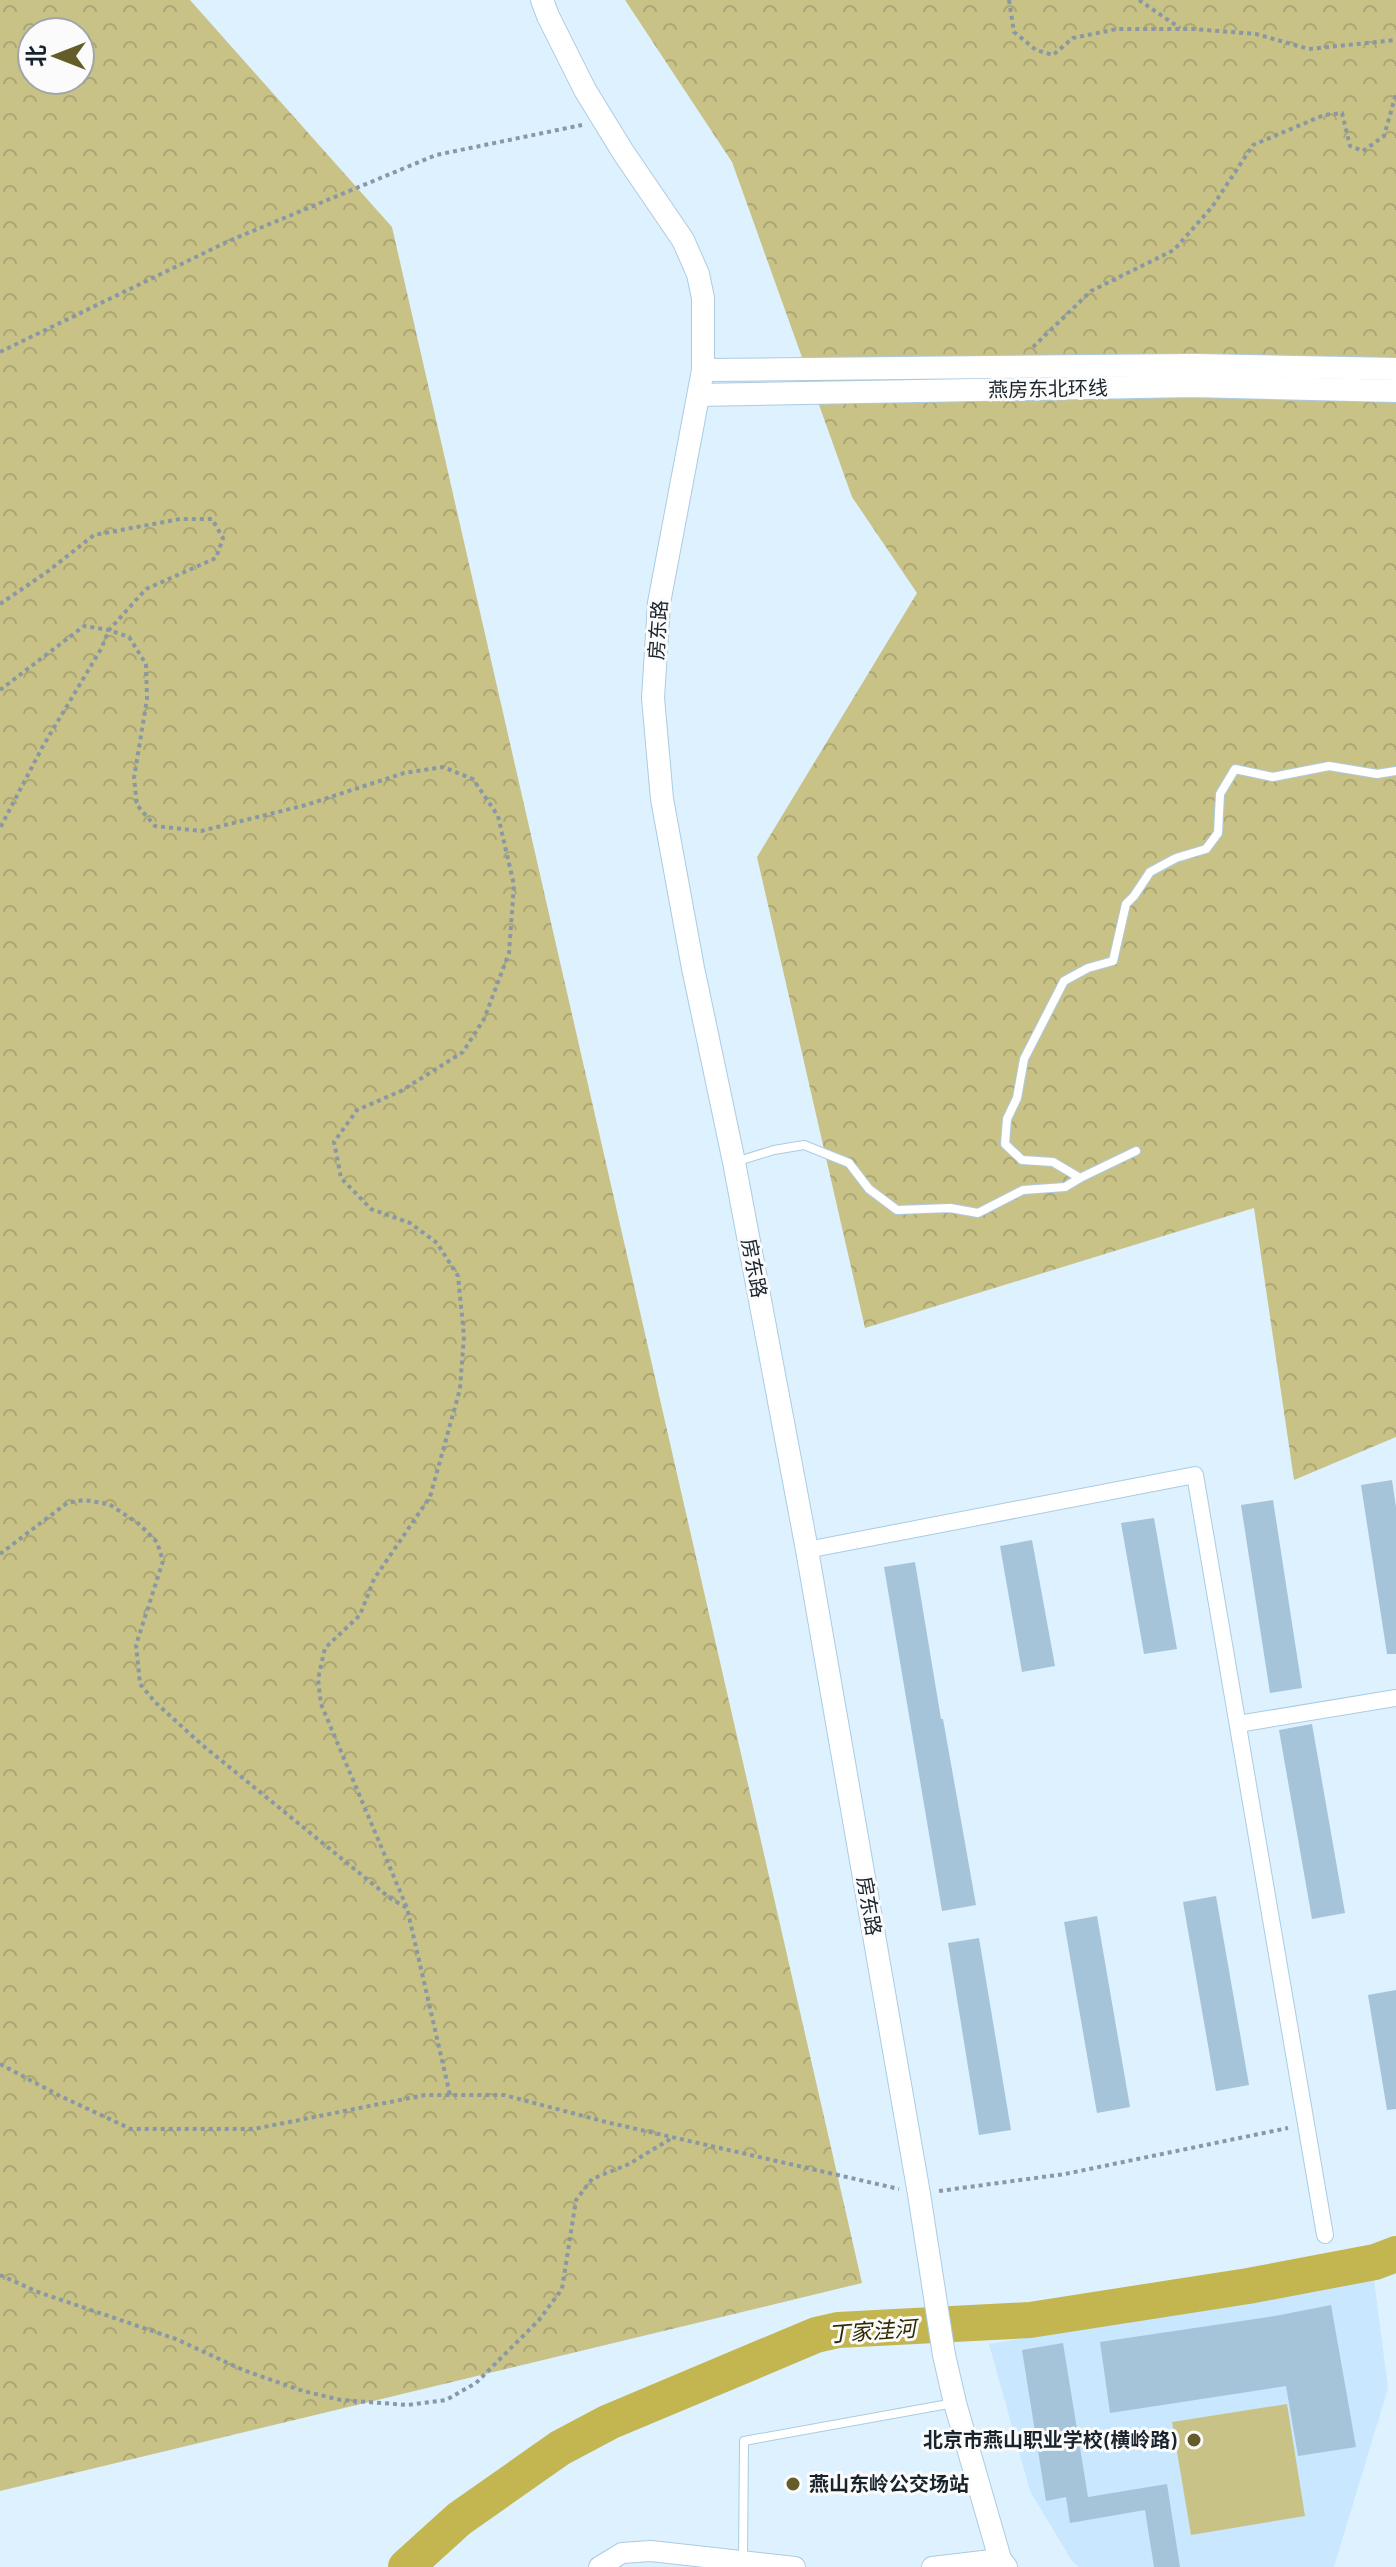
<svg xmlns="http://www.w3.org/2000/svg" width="1396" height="2567" viewBox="0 0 1396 2567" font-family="Overpass,'Noto Sans SC',sans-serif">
<defs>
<pattern id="forest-crowns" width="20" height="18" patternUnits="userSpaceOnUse" patternTransform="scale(2)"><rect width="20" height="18" fill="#c9c287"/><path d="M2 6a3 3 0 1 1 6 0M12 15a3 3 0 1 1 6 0" fill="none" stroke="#aca675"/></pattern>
</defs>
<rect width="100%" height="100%" fill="#def1ff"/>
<polygon fill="#c9e7fe" points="1374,2280 1388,2388 1334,2567 1079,2567 1072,2561 1030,2491 989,2344"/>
<polygon fill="#c9c287" points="1287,2404 1305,2516 1191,2535 1172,2422"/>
<g fill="url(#forest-crowns)" fill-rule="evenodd">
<path d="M0,0H190L392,227L862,2283L0,2491ZM80,32V80H32V32Z"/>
<polygon points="625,0 1396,0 1396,1437 1294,1480 1254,1208 865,1328 757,857 917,593 852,497 732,162"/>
</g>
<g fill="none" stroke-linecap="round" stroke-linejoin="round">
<polyline stroke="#c3b651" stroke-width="36" points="406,2567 459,2519 560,2448 609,2422 816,2335 838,2330 1030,2320 1248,2286 1375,2262 1396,2254"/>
</g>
<g fill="#a5c3d9">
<polygon points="1392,1480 1396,1507 1396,1654 1387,1654 1361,1485"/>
<polygon points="1273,1500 1302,1688 1270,1693 1241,1505"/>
<polygon points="1154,1518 1177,1649 1144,1654 1121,1523"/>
<polygon points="1032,1540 1055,1666 1022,1672 1000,1546"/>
<polygon points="915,1562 941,1719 943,1719 976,1905 942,1911 884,1567"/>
<polygon points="1312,1724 1345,1913 1312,1919 1279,1730"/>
<polygon points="1216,1896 1249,2085 1216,2091 1183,1902"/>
<polygon points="1097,1916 1130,2107 1097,2113 1064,1922"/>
<polygon points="979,1938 1011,2130 979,2135 948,1943"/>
<polygon points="1396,1990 1396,2109 1387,2110 1368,1995"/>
<polygon points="1331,2305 1356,2447 1298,2456 1286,2386 1110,2413 1100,2342 1275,2316"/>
<polygon points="1063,2343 1088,2497 1167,2484 1180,2567 1154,2567 1145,2510 1070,2523 1066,2497 1046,2501 1022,2350"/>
</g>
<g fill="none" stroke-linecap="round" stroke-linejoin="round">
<g stroke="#accbe1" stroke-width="10">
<g id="service">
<polyline points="1136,1151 1080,1178 1053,1162 1022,1160 1005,1144 1007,1119 1017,1098 1024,1059 1064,981 1088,968 1113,961 1126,904 1134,896 1150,872 1176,858 1206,849 1218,833 1220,794 1235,769 1273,777 1329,766 1377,774 1396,771"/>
<polyline points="735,1162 774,1150 804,1145 849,1163 869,1189 897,1210 950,1208 978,1213 1023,1190 1065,1187 1080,1178"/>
<polyline points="743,2561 744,2441 954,2403"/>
</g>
</g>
<g stroke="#accbe1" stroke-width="18">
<g id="minor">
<polyline points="807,1550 1195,1475 1325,2235"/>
<polyline points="1238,1724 1396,1698"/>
</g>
</g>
<g stroke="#accbe1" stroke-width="22">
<g id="tertiary">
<polyline points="599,2567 622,2553 651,2551 795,2567"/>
<polyline points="932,2567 1000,2559"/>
</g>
</g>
<g stroke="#accbe1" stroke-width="24">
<g id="secondary">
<polyline points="542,0 548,16 585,90 623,152 683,240 698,274 703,298 703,370 659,603 653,698 662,799 693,968 734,1162 807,1550 919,2194 944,2355 955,2403 1000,2559 1006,2567"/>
<polyline points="703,370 1195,365 1396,369"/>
<polyline points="699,395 1193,386 1396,391"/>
</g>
</g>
<g stroke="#8998a4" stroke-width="4" stroke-dasharray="4 4" stroke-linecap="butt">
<polyline points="1009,0 1014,32 1036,50 1053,55 1073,38 1117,29 1193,29 1256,34 1309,49 1396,40"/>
<polyline points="1139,0 1180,28"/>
<polyline points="1033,347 1091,291 1174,250 1212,207 1253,145 1324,115 1342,113 1350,146 1363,151 1384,136 1396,94"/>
<polyline points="0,352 231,240 436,155 582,125"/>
<polyline points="0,604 47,572 94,535 180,519 212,519 223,538 216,558 146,589 109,630 101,649 43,746 0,828"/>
<polyline points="0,690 84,626 109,630 129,637 146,664 147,699 134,778 137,805 155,826 201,831 306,805 404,773 443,767 473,779 498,816 514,885 509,953 484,1019 463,1052 401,1091 357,1110 334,1142 341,1178 371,1209 410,1223 437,1243 458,1276 464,1336 460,1389 430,1497 374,1579 360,1615 325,1648 318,1679 321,1704 407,1908"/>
<polyline points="0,1554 67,1503 84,1500 109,1504 139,1524 157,1542 163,1561 136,1645 140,1684 155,1702 201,1744 390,1898 407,1908 450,2095"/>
<polyline points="0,2064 60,2096 131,2129 254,2129 425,2095 504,2095 606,2122 899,2189"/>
<polyline points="939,2191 1065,2174 1288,2128"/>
<polyline points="0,2275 38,2292 176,2339 243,2370 303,2391 341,2400 408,2405 446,2400 476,2383 539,2320 562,2289 576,2200 592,2179 629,2164 672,2138"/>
</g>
<use href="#service" stroke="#fff" stroke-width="8"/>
<use href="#minor" stroke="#fff" stroke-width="16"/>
<use href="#tertiary" stroke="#fff" stroke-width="20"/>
<use href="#secondary" stroke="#fff" stroke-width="22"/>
</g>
<g fill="#645d2a" stroke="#fbfbfb" stroke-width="3">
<circle cx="1194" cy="2440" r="8"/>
<circle cx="793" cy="2484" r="8"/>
</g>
<g text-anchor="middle" stroke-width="6" stroke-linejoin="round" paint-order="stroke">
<g font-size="20" fill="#18232c" stroke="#fbfbfb">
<text transform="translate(1048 389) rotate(-1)" y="7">燕房东北环线</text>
<text transform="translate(658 630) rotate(-86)" y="7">房东路</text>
<text transform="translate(754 1268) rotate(79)" y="7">房东路</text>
<text transform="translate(869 1906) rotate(80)" y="7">房东路</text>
</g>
<g font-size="20" font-weight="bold" fill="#18232c" stroke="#fbfbfb" text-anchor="end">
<text x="1178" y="2447">北京市燕山职业学校(横岭路)</text>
<text x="809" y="2491" text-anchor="start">燕山东岭公交场站</text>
</g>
<g font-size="22" font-style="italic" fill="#302a00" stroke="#fbfbfb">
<text transform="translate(872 2331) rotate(-4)" y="8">丁家洼河</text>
</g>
</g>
<g transform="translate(56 56) rotate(270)"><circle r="38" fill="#fbfbfb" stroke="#a0a5a8" stroke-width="2"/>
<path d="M0-6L14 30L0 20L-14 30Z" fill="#645d2a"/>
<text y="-12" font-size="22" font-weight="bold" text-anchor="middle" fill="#18232c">北</text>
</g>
</svg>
